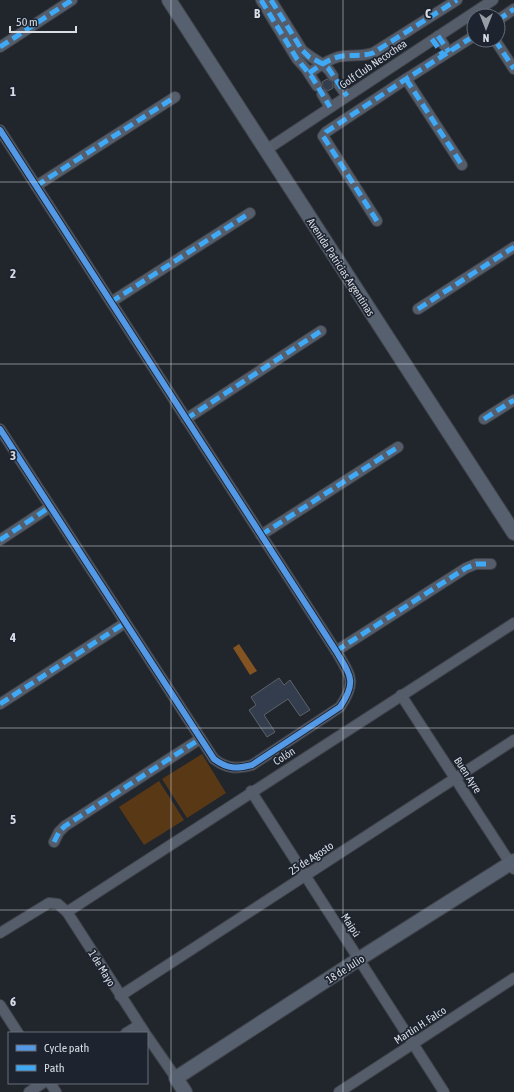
<svg xmlns="http://www.w3.org/2000/svg" width="514" height="1092" viewBox="0 0 514 1092" font-family="'Asap Condensed',sans-serif">
<rect width="100%" height="100%" fill="#21252c"/>
<g fill="#593815">
<polygon points="202,754 226,793 187,818 162,779"/>
<polygon points="159,781 184,820 144,845 119,807"/>
</g>
<polygon fill="#835321" points="239,644 257,671 250,675 233,648"/>
<g fill="#333d4d" stroke="#5e6268">
<polygon points="327,79 333,82 333,88 328,91 323,88 322,82"/>
<polygon points="279,678 284,685 290,680 310,710 300,716 288,699 264,715 275,732 267,737 249,710 256,705 251,697"/>
</g>
<g fill="none" stroke-linecap="round" stroke-linejoin="round">
<g stroke="#3f4349" stroke-width="12">
<g id="street">
<polyline points="261,0 297,59 306,69 317,86"/>
<path d="M271,0L302,50C314,61 325,62 333,76"/>
<polyline points="498,20 514,9"/>
<polyline points="438,36 444,45"/>
<polyline points="495,40 514,69"/>
<polyline points="0,47 72,0"/>
<path d="M309,73C318,67 327,60 338,57C350,54 361,57 373,53L457,0"/>
<polyline points="406,79 462,165"/>
<polyline points="339,85 347,96"/>
<polyline points="322,94 330,107"/>
<path d="M0,130L336,651C351,676 357,682 340,707L252,765C237,769 227,769 214,759L0,429"/>
<polyline points="266,150 493,0"/>
<polyline points="36,186 175,97"/>
<polyline points="377,221 323,136 326,132 406,79 474,36"/>
<polyline points="111,302 250,213"/>
<polyline points="418,309 514,247"/>
<polyline points="186,419 321,331"/>
<polyline points="484,419 514,400"/>
<polyline points="261,535 398,447"/>
<polyline points="0,540 50,507"/>
<polyline points="336,651 466,568 476,564 491,564"/>
<polyline points="401,695 514,869"/>
<polyline points="0,704 125,623"/>
<polyline points="251,791 444,1092"/>
<polyline points="54,842 59,832 65,826 200,739"/>
<polyline points="67,912 514,623"/>
<polyline points="0,933 49,903 58,904 67,912 145,1033"/>
<polyline points="120,996 514,740"/>
<polyline points="0,1005 18,1033"/>
<polyline points="126,1033 139,1025"/>
<polyline points="147,1036 176,1078"/>
<polyline points="50,1083 56,1092"/>
<polyline points="29,1092 43,1083"/>
<polyline points="339,1092 514,978"/>
</g>
</g>
<g stroke="#3f4349" stroke-width="16">
<g id="secondary">
<polyline points="169,0 514,533"/>
<polyline points="185,1092 176,1078 359,959 514,861"/>
</g>
</g>
<use href="#street" stroke="#555d6b" stroke-width="10"/>
<use href="#secondary" stroke="#57606f" stroke-width="14"/>
<g stroke="#3fa9f5" stroke-width="5" stroke-dasharray="10 5" stroke-linecap="butt">
<polyline points="261,0 297,59 312,77 330,107"/>
<polyline points="271,0 302,50 309,57 323,64 328,68 347,96"/>
<polyline points="498,20 514,9"/>
<polyline points="438,36 449,52"/>
<polyline points="432,39 443,55"/>
<polyline points="495,40 514,69"/>
<polyline points="0,47 72,0"/>
<path d="M309,73C318,67 327,60 338,57C350,54 361,57 373,53L457,0"/>
<polyline points="406,79 462,165"/>
<polyline points="36,186 175,97"/>
<polyline points="377,221 323,136 326,132 406,79 474,36"/>
<polyline points="111,302 250,213"/>
<polyline points="418,309 514,247"/>
<polyline points="186,419 321,331"/>
<polyline points="484,419 514,400"/>
<polyline points="261,535 398,447"/>
<polyline points="0,540 50,507"/>
<polyline points="336,651 466,568 476,564 491,564"/>
<polyline points="0,704 125,623"/>
<polyline points="54,842 59,832 65,826 200,739"/>
</g>
<g stroke="#1d2430" stroke-width="8">
<path id="cycleway" d="M0,130L336,651C351,676 357,682 340,707L252,765C237,769 227,769 214,759L0,429"/>
</g>
<use href="#cycleway" stroke="#5399e6" stroke-width="6"/>
</g>
<path fill="none" stroke="#d8dce4" stroke-width="1" stroke-opacity="0.55" d="M171,0V1092M343,0V1092M0,182H514M0,364H514M0,546H514M0,728H514M0,910H514"/>
<g text-anchor="middle" stroke-width="3.5" stroke-linejoin="round" paint-order="stroke">
<g font-size="11" fill="#d8dce4" stroke="#1d2430">
<text transform="translate(373 64) rotate(-34)" y="4">Golf Club Necochea</text>
<text transform="translate(341 267) rotate(57)" y="4">Avenida Patricias Argentinas</text>
<text transform="translate(284 756) rotate(-33)" y="4">Colón</text>
<text transform="translate(468 775) rotate(57)" y="4">Buen Ayre</text>
<text transform="translate(311 858) rotate(-33)" y="4">25 de Agosto</text>
<text transform="translate(351 925) rotate(57)" y="4">Maipú</text>
<text transform="translate(102 968) rotate(58)" y="4">1 de Mayo</text>
<text transform="translate(345 969) rotate(-33)" y="4">18 de Julio</text>
<text transform="translate(420 1025) rotate(-33)" y="4">Martín H. Falco</text>
</g>
</g>
<g font-size="13" text-anchor="middle" font-weight="bold" fill="#d8dce4" stroke="#1d2430" stroke-width="3.5" stroke-linejoin="round" paint-order="stroke">
<text x="257" y="18">B</text>
<text x="428" y="18">C</text>
<text x="13" y="96">1</text>
<text x="13" y="278">2</text>
<text x="13" y="460">3</text>
<text x="13" y="642">4</text>
<text x="13" y="824">5</text>
<text x="13" y="1006">6</text>
</g>
<rect x="8" y="1032" width="140" height="52" fill="#1d2430" stroke="#686e78"/>
<rect x="16" y="1045" width="20" height="6" fill="#5399e6" stroke="#686e78"/>
<text x="44" y="1052" font-size="12" fill="#d8dce4">Cycle path</text>
<rect x="16" y="1065" width="20" height="6" fill="#3fa9f5" stroke="#686e78"/>
<text x="44" y="1072" font-size="12" fill="#d8dce4">Path</text>
<g transform="translate(486 28) rotate(180)"><circle r="19" fill="#1d2430" stroke="#686e78"/>
<path d="M0-3L7 15L0 10L-7 15Z" fill="#989ca4"/>
<text y="-6" font-size="11" font-weight="bold" text-anchor="middle" fill="#d8dce4">N</text>
</g>
<path d="M10 26v6h66v-6" fill="none" stroke="#d8dce4" stroke-width="2"/>
<text x="16" y="26" font-size="12" fill="#d8dce4" stroke="#1d2430" stroke-width="3" paint-order="stroke">50 m</text>
</svg>
